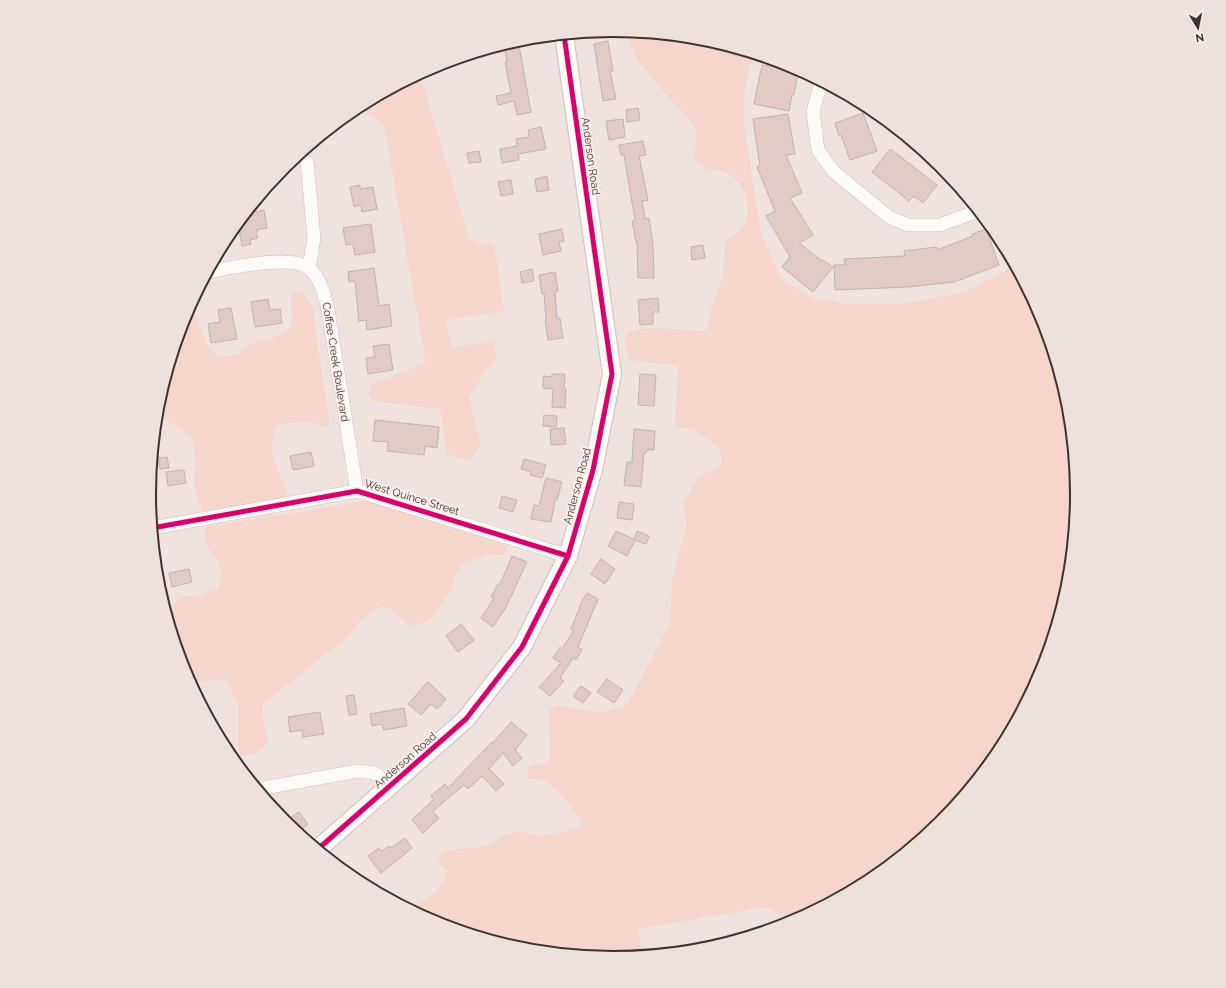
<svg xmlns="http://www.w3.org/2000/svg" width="1226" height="988" viewBox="0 0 1226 988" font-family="Raleway,sans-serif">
<rect width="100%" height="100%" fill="#f0e2de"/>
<g fill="#f6d5ca">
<path d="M633,32L670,36L685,39H704L757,55L749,68L744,96V124L756,204L762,236L781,279L810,297L843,304H901L961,293L1015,266L1042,317L1068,404L1077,494L1068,585L1042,672L999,752L941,822L871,880L793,921L766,907L638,929L642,955L613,958L522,949L435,923L411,910C425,899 444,890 446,871C437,864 439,862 442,852C457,846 474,851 487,845C497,841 504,834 515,832C522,831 529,835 536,835C546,836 572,831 581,825C582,815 554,786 545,781C541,779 534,779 529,779L527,774L529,767L548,762L550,758L549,713L551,708L557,705L600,713L616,709L628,704L671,621L672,581L687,524L683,504L699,477L718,468L722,463C722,458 720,450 716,446C714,443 693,429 690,429C684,427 679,430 675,424L678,367L673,365L629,360C627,352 621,340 628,333C636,324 692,331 706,331L713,304L723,277L725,243C730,234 740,234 744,225C754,207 744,181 726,172C722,170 718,171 714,170C706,170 701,165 695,160C695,152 697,139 696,133C694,123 686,115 679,108C660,86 634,65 629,36Z"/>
<polygon points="420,74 469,239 494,246 504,311 446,320 452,347 493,342 497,357 481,377 469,398 481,445 470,460 447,454 440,409 373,401 368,394 372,384 426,363 384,124 357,107"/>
<path d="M297,292L303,293L312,306L329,419L328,425L325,427H320L317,423C304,421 291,422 278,425C262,447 281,474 288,496L286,498L214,512L203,510C189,490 197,471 194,448C194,444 192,440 191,436L167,421L157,409L158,403L184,316L190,306C199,319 201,334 209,348C214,357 228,357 237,354C241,352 245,347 249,345C262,339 278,339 289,328C297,319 287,303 293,293Z"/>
<path d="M366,501H374L423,519L493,540L505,546L507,550L505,554L498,555H486L463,563L456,574L450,591L429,621L415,625H408L390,609L383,606L360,620L347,637L262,705C261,719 267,728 268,741C261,751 253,757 240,755L238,739V705L225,679L190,682L184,671L169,620L177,600L183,597L198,595L218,589L222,576L217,558L207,547L204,532L206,527L217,525Z"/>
</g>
<g fill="#e1cbc4" stroke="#beb3b0">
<polygon points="518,40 531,112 517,115 514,101 498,105 496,96 511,93 505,62 507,62 504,44"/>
<polygon points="608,41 613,71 610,71 616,99 603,101 594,44"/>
<polygon points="762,65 802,72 797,77 794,95 792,94 789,111 754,104"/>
<polygon points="638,108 640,120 627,122 626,110"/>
<polygon points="863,113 877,151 850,160 841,135 839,136 835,123"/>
<polygon points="788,114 795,154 786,155 802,193 790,198 813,235 799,243 822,261 823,260 833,267 813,292 782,267 790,257 766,216 775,211 757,167 760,166 753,119"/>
<polygon points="623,119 625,137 609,140 606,121"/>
<polygon points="541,127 546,149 518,154 519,160 502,163 500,149 517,146 516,139 529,137 528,130"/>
<polygon points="643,141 646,155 639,156 648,200 642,201 645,219 649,218 653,245 654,278 638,278 637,242 636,242 632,221 635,220 624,155 621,155 619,145"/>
<polygon points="889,150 892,150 937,185 923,203 914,196 909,201 872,172"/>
<polygon points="479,151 481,162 469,163 467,153"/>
<polygon points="547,176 549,190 537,192 535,179"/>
<polygon points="511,180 513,194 501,196 498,182"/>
<polygon points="360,185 360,189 373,187 377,209 362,212 361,205 354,207 350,187"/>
<polygon points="264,210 267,228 256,230 258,238 250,240 251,244 242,246 238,223 242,218 251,217 250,213"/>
<polygon points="371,224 375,252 355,255 353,244 346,245 343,228"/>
<polygon points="562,229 564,241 559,242 561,251 543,255 539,234"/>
<polygon points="986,229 999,265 954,282 908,287 835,290 834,265 845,265 844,259 905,256 904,251 936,247 937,250 973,236 972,234"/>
<polygon points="703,245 705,258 692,260 691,247"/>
<polygon points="374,268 379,306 389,304 392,326 367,330 366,320 359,321 355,281 349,282 348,272"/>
<polygon points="532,269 534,281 522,283 520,272"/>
<polygon points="555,272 558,291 555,292 557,318 560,318 563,338 548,340 545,320 546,319 544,293 542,294 539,275"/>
<polygon points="658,298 659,312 653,312 653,324 640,325 638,300"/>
<polygon points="268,299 270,310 280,309 282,323 255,327 251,302"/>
<polygon points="231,308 237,339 211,343 208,324 220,322 218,310"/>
<polygon points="389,344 393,370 368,374 366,358 375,357 373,346"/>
<polygon points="552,374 565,374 564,389 566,389 565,408 552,407 553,389 543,388 543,376 552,377"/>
<polygon points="640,374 656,375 654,406 638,405"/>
<polygon points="544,415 557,416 556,427 543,426"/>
<polygon points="375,420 439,427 437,448 425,446 424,455 387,451 388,442 373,441"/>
<polygon points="564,428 566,444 551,445 550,429"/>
<polygon points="634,429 655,431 654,450 647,450 646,453 644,453 641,487 624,485 627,462 632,462"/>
<polygon points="311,452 314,466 293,470 290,456"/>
<polygon points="167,457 169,468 160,469 158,458"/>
<polygon points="524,459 546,465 542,478 530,475 531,472 521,469"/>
<polygon points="184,470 186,483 168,486 166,472"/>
<polygon points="546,478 562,482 557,500 555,500 551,522 531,519 534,505 539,506"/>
<polygon points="502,496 517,500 513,512 499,508"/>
<polygon points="619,502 634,504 632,520 617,518"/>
<polygon points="616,531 635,540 627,556 608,546"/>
<polygon points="637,531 649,536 646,544 634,540"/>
<polygon points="512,556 527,562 506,607 493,627 481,618 494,598 491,597 498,584 500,584"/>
<polygon points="601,559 615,569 605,584 591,574"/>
<polygon points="189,569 192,582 172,587 169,573"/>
<polygon points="587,593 598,599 578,647 582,650 576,660 573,658 560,678 564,681 550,696 539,687 561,663 553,658 560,647 562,649 574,630 571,629 580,607 579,607"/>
<polygon points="461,624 474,640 458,652 446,636"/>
<polygon points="607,679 623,690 614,703 597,692"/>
<polygon points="428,682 446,699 437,709 431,704 421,715 408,704"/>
<polygon points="581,686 591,693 583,703 573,696"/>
<polygon points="354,695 357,714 349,715 346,696"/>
<polygon points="404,708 407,726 384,730 382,724 372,726 370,714"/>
<polygon points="320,712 324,734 303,737 302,730 290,732 288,717"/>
<polygon points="511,722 527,735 515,750 522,758 513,766 503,753 489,769 504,784 496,791 482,776 468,789 464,785 433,811 439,818 423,833 412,820 434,799 431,796 445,784 448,788 492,742 493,743"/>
<polygon points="299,812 308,824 297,832 284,822"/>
<polygon points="405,838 412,848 381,873 368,856 379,848 382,851 389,846 391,848"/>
</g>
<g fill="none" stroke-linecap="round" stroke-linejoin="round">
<g stroke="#cbc1bd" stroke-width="14">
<g id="street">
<polyline points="823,83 820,86 813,112 818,150 834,172 889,217 908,225 940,225 972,213 976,209"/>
<polyline points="307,162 314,238 309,268"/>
<path d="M208,272C231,268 290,254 309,268C321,278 325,297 328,310L357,491"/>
<polyline points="152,528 357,491 568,556"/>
<polyline points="258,789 358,771 375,773 390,786"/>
</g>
</g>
<g stroke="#cbc1bd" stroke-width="20">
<polyline id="secondary" points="318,849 466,719 522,647 568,556 593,470 612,374 564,35"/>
</g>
<use href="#street" stroke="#fdfbfa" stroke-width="13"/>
<use href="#secondary" stroke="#fdfbfa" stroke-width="18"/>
<g stroke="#fdefea" stroke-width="8">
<g id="cycleway">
<polyline points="152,528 357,491 568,556"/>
<polyline points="318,849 466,719 522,647 568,556 593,470 612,374 564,35"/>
</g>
</g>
<use href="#cycleway" stroke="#d6006c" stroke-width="5"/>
</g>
<g text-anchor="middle" stroke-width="3.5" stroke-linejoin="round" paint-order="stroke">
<g font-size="11" fill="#3c3330" stroke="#fdefea">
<text transform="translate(591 156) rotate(82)" y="4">Anderson Road</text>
<text transform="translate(336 362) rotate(81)" y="4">Coffee Creek Boulevard</text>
<text transform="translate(577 486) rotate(-75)" y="4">Anderson Road</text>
<text transform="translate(412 497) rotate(17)" y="4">West Quince Street</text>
<text transform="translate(405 760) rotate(-41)" y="4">Anderson Road</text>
</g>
</g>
<path d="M0 0H1226V988H0ZM156 494a457 457 0 1 1 914 0a457 457 0 1 1-914 0Z" fill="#eee0db" fill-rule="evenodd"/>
<path fill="none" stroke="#3c3330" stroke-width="2" d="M156 494a457 457 0 1 1 914 0a457 457 0 1 1-914 0Z"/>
<g transform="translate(1198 28) rotate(170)" stroke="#fdefea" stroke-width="3" paint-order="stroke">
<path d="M0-3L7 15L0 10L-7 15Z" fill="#3c3330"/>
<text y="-6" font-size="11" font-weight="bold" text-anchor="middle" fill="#3c3330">N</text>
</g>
</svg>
